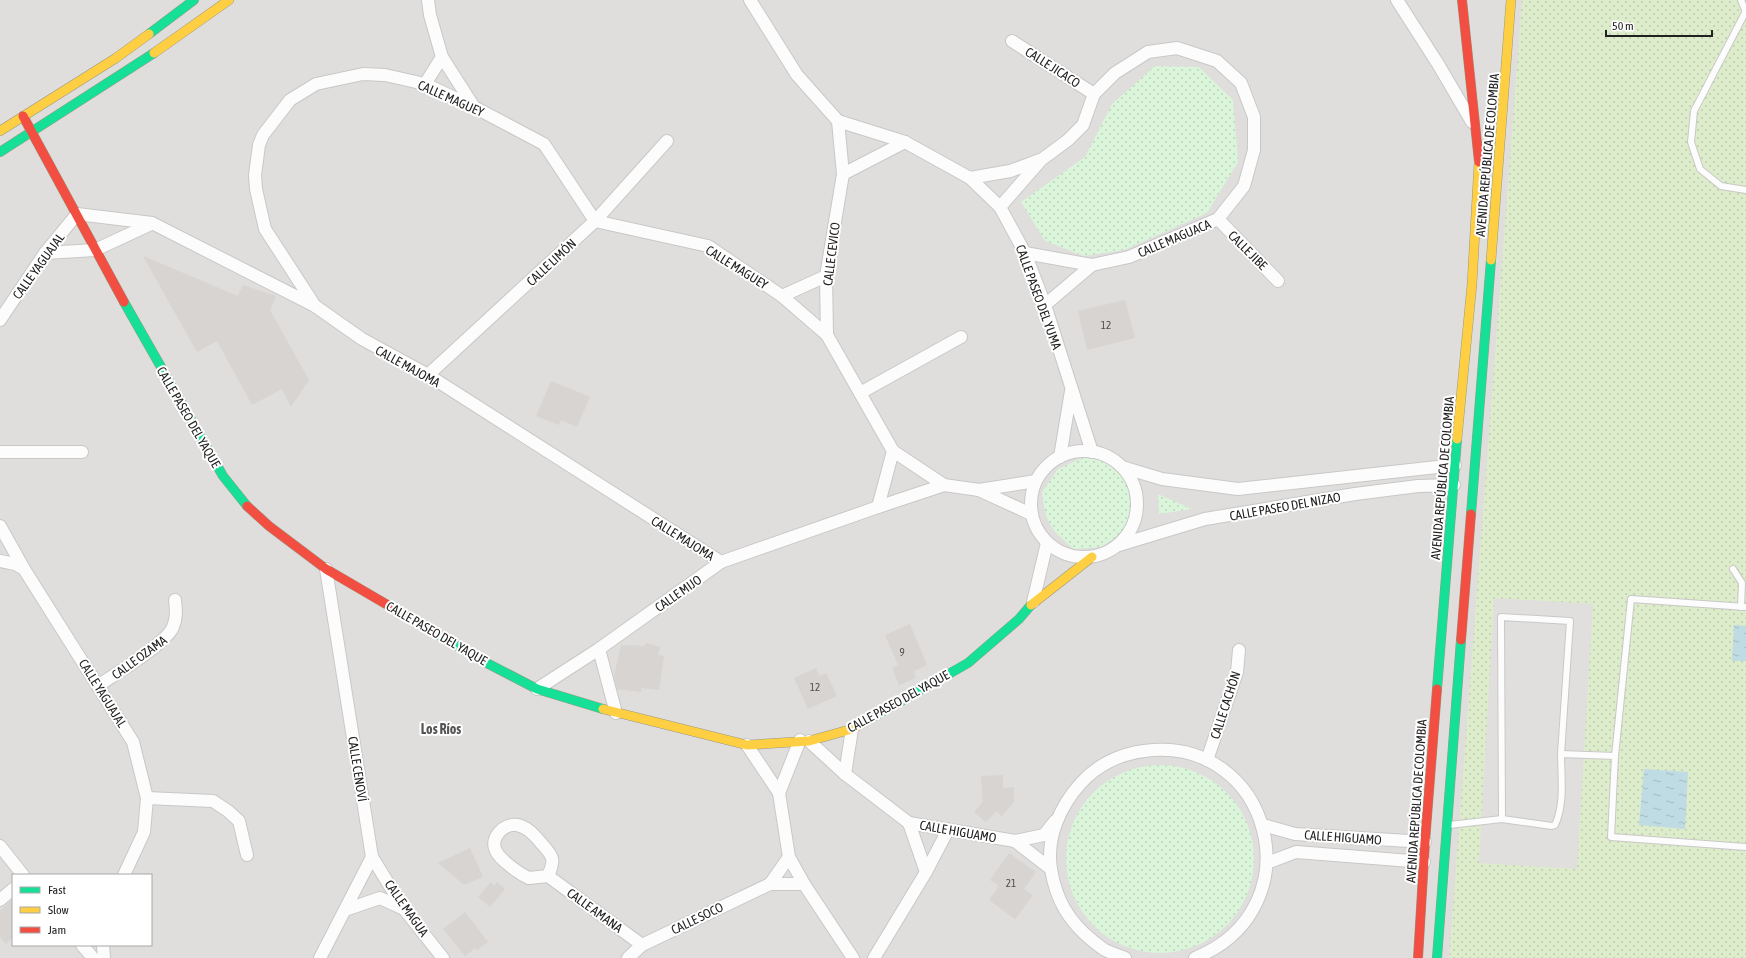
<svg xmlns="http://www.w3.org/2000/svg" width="1746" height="958" viewBox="0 0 1746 958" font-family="'Asap Condensed',sans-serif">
<defs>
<pattern id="grass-dots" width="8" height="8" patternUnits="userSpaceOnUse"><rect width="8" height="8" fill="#ddeccb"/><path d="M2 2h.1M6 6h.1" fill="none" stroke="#bdcaae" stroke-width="1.8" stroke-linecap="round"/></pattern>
<pattern id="park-dots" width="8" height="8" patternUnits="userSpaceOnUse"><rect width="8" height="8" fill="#daf5da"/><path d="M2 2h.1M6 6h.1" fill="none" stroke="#bbd2bb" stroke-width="1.8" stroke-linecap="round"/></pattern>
<pattern id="water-ripples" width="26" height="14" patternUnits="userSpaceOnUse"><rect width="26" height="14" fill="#bfdbe3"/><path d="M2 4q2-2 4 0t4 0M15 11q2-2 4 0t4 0" fill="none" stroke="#a4bcc2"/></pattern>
</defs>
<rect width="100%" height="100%" fill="#f0eeeb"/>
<path fill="#dfdedc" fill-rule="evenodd" d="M0,0H1746V958H0ZM13,875H151V945H13Z"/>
<polygon fill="url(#grass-dots)" points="1522,0 1746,0 1746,958 1449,958"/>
<g fill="url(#park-dots)">
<polygon points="1155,66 1199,67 1233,100 1238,162 1207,213 1124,250 1084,256 1045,241 1021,202 1085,157 1112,104"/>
<path d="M1084,457L1114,463L1127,483L1135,504L1126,530L1101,547L1074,549C1049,528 1046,524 1042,492L1058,469Z"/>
<polygon points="1158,494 1192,509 1159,514"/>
<circle cx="1160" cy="859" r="94"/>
</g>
<polygon fill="#e0dfde" points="1494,598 1593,604 1577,869 1479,863"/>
<g fill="url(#water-ripples)">
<polygon points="1734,625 1746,626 1746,661 1732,661"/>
<polygon points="1644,769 1688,772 1685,829 1639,825"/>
</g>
<g fill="#d7d4d2">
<polygon points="143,256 238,296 243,285 276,296 270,310 309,380 291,407 282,389 252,405 217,341 197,352"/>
<polygon points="1125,300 1135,338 1087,350 1078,311"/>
<polygon points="551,381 590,397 577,427 561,420 559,425 536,416"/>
<polygon points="910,624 927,665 914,671 916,678 899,685 892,668 898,665 885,635"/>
<polygon points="646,643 660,647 658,655 664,656 659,690 641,688 641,692 617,689 614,676 621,645 645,646"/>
<polygon points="816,668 819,676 826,673 837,696 808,709 794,678"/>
<polygon points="1003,775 1003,788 1014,787 1014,802 1002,816 996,811 986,822 974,812 983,802 981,776"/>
<polygon points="470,848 483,877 464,885 438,863"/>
<polygon points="1009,853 1036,872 1024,889 1033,895 1015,919 989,900 999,886 990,880"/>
<polygon points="491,882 494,886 497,882 505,889 490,907 478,897"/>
<polygon points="13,899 13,937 6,944 0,937 0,911"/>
<polygon points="465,912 488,942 477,950 475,948 465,956 443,929"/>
</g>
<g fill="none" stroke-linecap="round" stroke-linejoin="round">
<g stroke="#c9c8c7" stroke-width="8">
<g id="lane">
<polyline points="1741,0 1746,12"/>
<polyline points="1746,11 1694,111 1691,142 1700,169 1721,186 1746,190"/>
<polyline points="1733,569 1742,583 1741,607"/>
<polyline points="1746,607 1631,599 1615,756 1611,837 1746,847"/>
<polyline points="1502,819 1501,617 1570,621 1561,754"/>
<path d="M1449,825L1502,819L1552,826L1555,825C1565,804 1561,776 1561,754L1615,756"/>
</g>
</g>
<g stroke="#c9c8c7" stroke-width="14">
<g id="street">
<polyline points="428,0 430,15 442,57 474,107"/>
<polyline points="750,0 797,75 838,121 905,142 970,178 1000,207 1025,253 1045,305 1092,452"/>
<polyline points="1397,0 1438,64 1472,122"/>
<polyline points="1012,41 1094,94"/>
<polyline points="425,84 442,57"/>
<polyline points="843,174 905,142"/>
<polyline points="970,178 1010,171 1040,160"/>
<polyline points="1000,207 1041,160 1068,140 1083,125 1094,94 1115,73 1148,52 1177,48 1217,61 1241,83 1254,117 1254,150 1244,186 1218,219 1129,257 1092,265 1025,253"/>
<polyline points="1218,219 1278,281"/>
<polyline points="45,253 95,250 151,224"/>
<polyline points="782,296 826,276"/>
<polyline points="1045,305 1092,265"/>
<polyline points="315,306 265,229 256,189 255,175 259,145 263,135 290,100 316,84 363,74 385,75 425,84 474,107 544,144 595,221 708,246 782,296 827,335 893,451 878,507 944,485 979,490 1036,481"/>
<polyline points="0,320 45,253 77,214 152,223 315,306 362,339 428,375 721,562"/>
<polyline points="827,335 826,276 843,174 838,121"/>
<polyline points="428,375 595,221 667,141"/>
<polyline points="860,393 961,337"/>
<polyline points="893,451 944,485"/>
<circle cx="1084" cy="504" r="53"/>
<polyline points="0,452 82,452"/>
<polyline points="1060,457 1071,391"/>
<polyline points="1122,467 1162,479 1238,489 1455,465"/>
<polyline points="979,490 1031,514"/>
<polyline points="0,526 24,569 133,742 147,798 144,832 124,875"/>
<polyline points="1119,545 1205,519 1355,494 1418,486 1454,485"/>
<polyline points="0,561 15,564 24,569"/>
<polyline points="1033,602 1047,543"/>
<polyline points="599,649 616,713"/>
<path d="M98,686C115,674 167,643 173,627C177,618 176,609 175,600"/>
<polyline points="537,689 599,649 721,562 878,507"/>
<polyline points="852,729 845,774 909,823 1015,841 1044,835 1055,821"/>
<polyline points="809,741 845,774"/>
<polyline points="747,745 779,793 789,857 804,884 853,958"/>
<polyline points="1207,760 1237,672 1239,650"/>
<polyline points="779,793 800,740"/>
<polyline points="147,798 213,801 228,811 239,821 247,855"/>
<polyline points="909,823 926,872"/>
<polyline points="1263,825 1295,834 1425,842"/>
<polyline points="1015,841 1051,869"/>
<polyline points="0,846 23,875"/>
<polyline points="372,857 404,909 443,958"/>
<polyline points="1267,863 1296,852 1424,862"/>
<path d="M548,876L529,878C520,874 500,860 496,851C489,838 504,823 517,825C528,827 535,836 542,844C554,857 555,860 548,876L642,945"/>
<polyline points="770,884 789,857"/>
<polyline points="0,900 13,889"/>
<polyline points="345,910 380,898 404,909"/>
<polyline points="82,945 93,958"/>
<polyline points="103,945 104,958"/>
<polyline points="320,958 372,857 326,569"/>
<polyline points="628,958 642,945 770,884 804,884"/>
<polyline points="874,958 926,872 948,830"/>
<path d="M1125,958C1118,955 1111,953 1105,950C1101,948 1097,944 1093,941C1069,922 1056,900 1051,869C1046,838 1060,806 1081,783C1097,765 1120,754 1144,751C1270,734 1318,908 1195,958"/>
</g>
</g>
<g stroke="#999a82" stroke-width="10">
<g id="fast">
<polyline points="149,34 194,0"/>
<polyline points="0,152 154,53"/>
<polyline points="124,302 223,476 247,506"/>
<polyline points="1471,514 1491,260"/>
<polyline points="427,628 479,659 537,689 603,709"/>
<polyline points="1437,689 1457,439"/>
<polyline points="866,721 968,663 1019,619 1031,605"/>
<polyline points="1437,958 1461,640"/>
</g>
</g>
<g stroke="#999a82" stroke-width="10">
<g id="slow">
<polyline points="154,53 229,0"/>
<polyline points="0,131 116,58 149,34"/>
<polyline points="1491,260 1511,0"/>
<polyline points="1457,439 1472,284 1479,162"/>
<polyline points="1031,605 1092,557"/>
<polyline points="603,709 747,745 809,741 852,729 866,721"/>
</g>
</g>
<g stroke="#999a82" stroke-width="10">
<g id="jam">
<polyline points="1462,0 1479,162"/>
<polyline points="23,116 124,302"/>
<polyline points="247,506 269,526 326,569 427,628"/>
<polyline points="1461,640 1471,514"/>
<polyline points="1418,958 1425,842 1437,689"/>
</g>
</g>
<use href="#lane" stroke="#fdfcfc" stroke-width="6"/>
<use href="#street" stroke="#fdfcfc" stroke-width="12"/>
<use href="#fast" stroke="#16e098" stroke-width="9"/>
<use href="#slow" stroke="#ffcf43" stroke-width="9"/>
<use href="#jam" stroke="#f24e42" stroke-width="9"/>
</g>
<g text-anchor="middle" stroke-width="4" stroke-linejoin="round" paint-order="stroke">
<g font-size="11" fill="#4f4e4e">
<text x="1106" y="329">12</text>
<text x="902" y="656">9</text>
<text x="815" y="691">12</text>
<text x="1011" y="887">21</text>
</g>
<g font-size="13" fill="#222" stroke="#fff">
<text transform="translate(1053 67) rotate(33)" y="5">CALLE JICACO</text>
<text transform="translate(451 98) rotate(24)" y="5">CALLE MAGUEY</text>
<text transform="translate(1487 155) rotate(-85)" y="5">AVENIDA REPÚBLICA DE COLOMBIA</text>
<text transform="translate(1174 238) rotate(-23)" y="5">CALLE MAGUACA</text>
<text transform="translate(1248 250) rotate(45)" y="5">CALLE JIBE</text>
<text transform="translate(831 254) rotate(-83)" y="5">CALLE CEVICO</text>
<text transform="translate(551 262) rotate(-43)" y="5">CALLE LIMÓN</text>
<text transform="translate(38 266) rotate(-54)" y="5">CALLE YAGUAJAL</text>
<text transform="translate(737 267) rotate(32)" y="5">CALLE MAGUEY</text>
<text transform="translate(1039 297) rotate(70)" y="5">CALLE PASEO DEL YUMA</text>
<text transform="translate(408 366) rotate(29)" y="5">CALLE MAJOMA</text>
<text transform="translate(189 417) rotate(60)" y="5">CALLE PASEO DEL YAQUE</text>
<text transform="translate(1442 478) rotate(-85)" y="5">AVENIDA REPÚBLICA DE COLOMBIA</text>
<text transform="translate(1285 506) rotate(-10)" y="5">CALLE PASEO DEL NIZAO</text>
<text transform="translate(683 538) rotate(32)" y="5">CALLE MAJOMA</text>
<text transform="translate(678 593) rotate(-35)" y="5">CALLE MIJO</text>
<text transform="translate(437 633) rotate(30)" y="5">CALLE PASEO DEL YAQUE</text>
<text transform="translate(139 657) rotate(-36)" y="5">CALLE OZAMA</text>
<text transform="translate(103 693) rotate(58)" y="5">CALLE YAGUAJAL</text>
<text transform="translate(898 701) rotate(-29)" y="5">CALLE PASEO DEL YAQUE</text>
<text transform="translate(1225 705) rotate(-72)" y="5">CALLE CACHÓN</text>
<text transform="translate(358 769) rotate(81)" y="5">CALLE CENOVÍ</text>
<text transform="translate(1416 801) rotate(-86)" y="5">AVENIDA REPÚBLICA DE COLOMBIA</text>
<text transform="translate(958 831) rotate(10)" y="5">CALLE HIGUAMO</text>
<text transform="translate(1343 837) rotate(4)" y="5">CALLE HIGUAMO</text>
<text transform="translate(407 908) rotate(55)" y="5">CALLE MAGUA</text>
<text transform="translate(595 910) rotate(36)" y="5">CALLE AMANA</text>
<text transform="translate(697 918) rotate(-26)" y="5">CALLE SOCO</text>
</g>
<g font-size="14" font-weight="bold" fill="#555" stroke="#fff">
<text x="441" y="734">Los Ríos</text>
</g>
</g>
<rect x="12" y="874" width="140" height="72" fill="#ffffff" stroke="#a7a7a7"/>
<rect x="20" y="887" width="20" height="6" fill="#16e098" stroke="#a7a7a7"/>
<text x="48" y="894" font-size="12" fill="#222222">Fast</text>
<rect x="20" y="907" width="20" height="6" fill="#ffcf43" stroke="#a7a7a7"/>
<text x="48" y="914" font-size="12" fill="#222222">Slow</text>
<rect x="20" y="927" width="20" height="6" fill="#f24e42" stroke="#a7a7a7"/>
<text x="48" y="934" font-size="12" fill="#222222">Jam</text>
<path d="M1606 30v6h106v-6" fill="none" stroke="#222222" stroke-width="2"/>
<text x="1612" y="30" font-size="12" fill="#222222" stroke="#ffffff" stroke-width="3" paint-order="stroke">50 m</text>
</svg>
